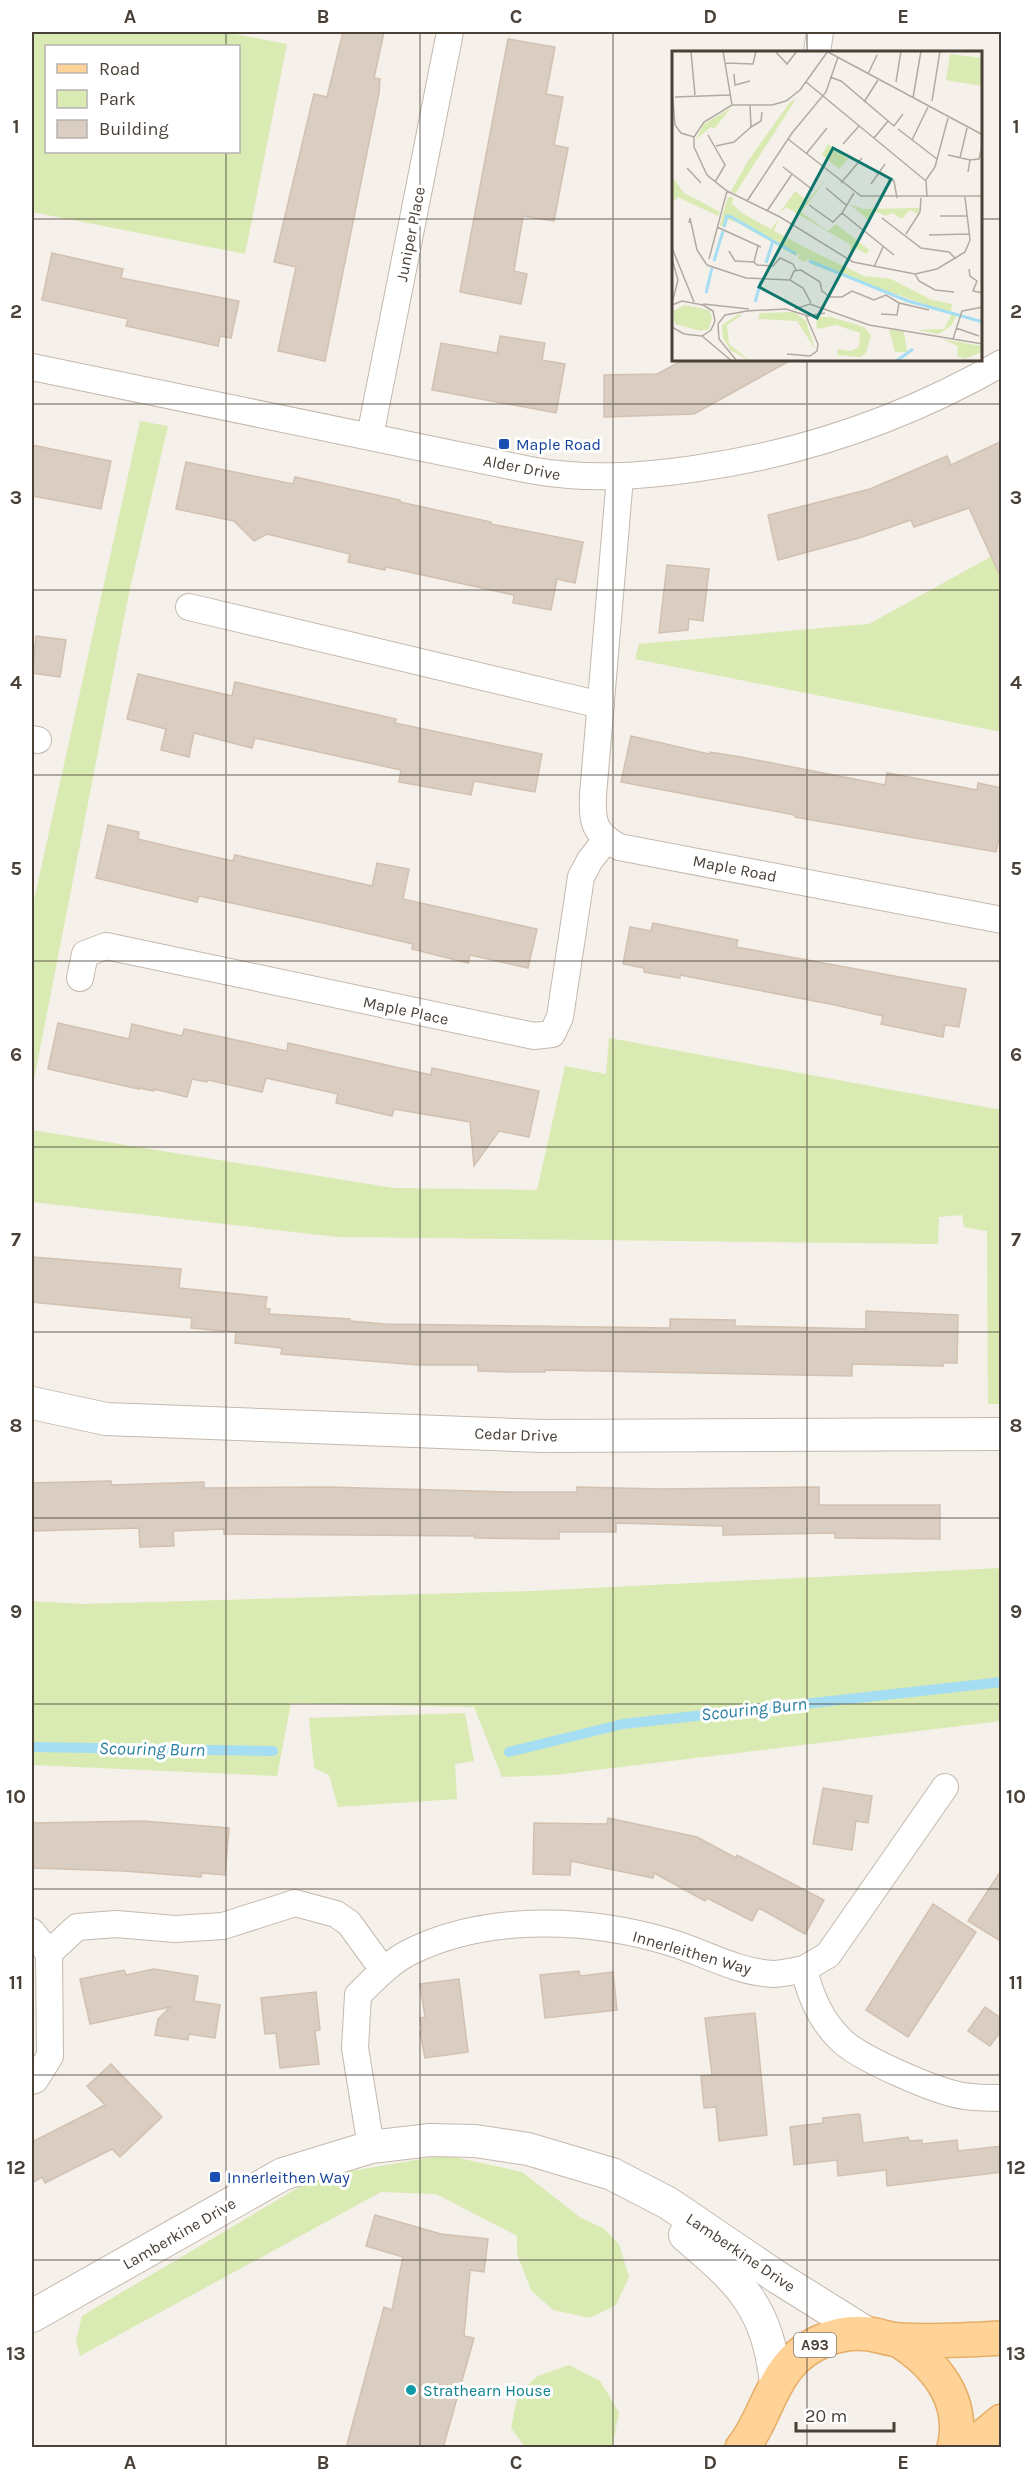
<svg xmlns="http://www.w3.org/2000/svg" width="1033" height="2479" viewBox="0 0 1033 2479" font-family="Karla,sans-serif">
<rect width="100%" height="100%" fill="#f5f0e9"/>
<g fill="#d9eab2" fill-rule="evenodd">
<path d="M32,32H224L287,44L245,254L32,212ZM238,46V152H46V46Z"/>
<polygon points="140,421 168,426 130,588 32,1090 32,909"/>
<polygon points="1001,551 1001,732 635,659 639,644 869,624"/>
<polygon points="609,1038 1001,1110 1001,1404 988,1404 987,1231 964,1227 962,1215 939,1217 938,1244 338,1237 32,1202 32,1130 394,1188 537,1190 565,1066 606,1074"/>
<polygon points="1001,1568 1001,1721 555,1775 502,1777 474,1707 291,1703 277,1776 32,1765 32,1601 83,1604 531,1591"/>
<polygon points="465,1713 474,1761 455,1764 457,1799 338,1807 329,1775 314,1768 309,1718"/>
<polygon points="445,2155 522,2172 581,2218 603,2228 619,2244 629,2277 616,2305 590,2318 553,2310 531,2290 517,2254 517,2236 436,2194 381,2192 80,2356 76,2341 82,2316 316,2177"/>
<polygon points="569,2365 600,2381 619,2412 613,2444 609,2448 525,2447 511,2428 518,2394 538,2376"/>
</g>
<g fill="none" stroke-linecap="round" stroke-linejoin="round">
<g stroke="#a5def2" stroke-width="10">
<polyline points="32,1747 273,1751"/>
<polyline points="509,1752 623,1724 1002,1682"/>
</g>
</g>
<g fill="#dacdc1" stroke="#d2c1b1" stroke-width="1.5">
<polygon points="343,32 384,32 374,78 380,79 379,93 325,361 278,351 296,267 274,262 314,94 327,97"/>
<polygon points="508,39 555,47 546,94 563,97 554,145 568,148 554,221 523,216 514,271 527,274 521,304 460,292"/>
<polygon points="52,253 123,269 121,278 239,301 231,338 220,336 218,346 126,326 128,319 42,300"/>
<polygon points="500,336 545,343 542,360 565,364 556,413 432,390 441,343 497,353"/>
<polygon points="683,360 791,360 694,414 604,417 604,375 657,374"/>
<polygon points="1002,441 1002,580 969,508 914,527 911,520 859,538 778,560 768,515 870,489 947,456 951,465"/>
<polygon points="32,445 111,461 101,509 32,496"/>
<polygon points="186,462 293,484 295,477 400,500 400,502 491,522 491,524 583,542 575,583 557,579 551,610 513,603 514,595 386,567 385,570 348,562 350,554 267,534 254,541 234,521 176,509"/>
<polygon points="667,565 709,569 703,621 689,619 688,630 659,633"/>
<polygon points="36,636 66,640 60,677 32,673"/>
<polygon points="138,674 232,696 235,682 396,719 395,723 542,754 535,792 474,781 471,795 399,782 401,770 255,738 252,748 194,733 189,757 161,750 166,729 127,719"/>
<polygon points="631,736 709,754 710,752 741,757 885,785 887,773 977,790 978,783 1002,788 1002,826 996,852 795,817 795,815 621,782"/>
<polygon points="108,825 139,832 138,839 180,849 233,861 235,855 372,886 377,863 409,869 403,899 537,929 528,968 470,955 468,963 412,949 413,944 319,922 199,896 197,902 96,878"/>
<polygon points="653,923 738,940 736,947 966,989 959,1027 945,1025 943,1037 881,1024 883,1016 835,1005 680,975 680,978 644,972 644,968 623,964 630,927 651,931"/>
<polygon points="58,1023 129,1039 132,1024 182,1036 184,1029 287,1051 288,1043 431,1075 432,1068 539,1091 529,1137 499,1131 474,1166 470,1122 394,1109 392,1116 336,1103 338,1094 266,1078 262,1092 208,1080 207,1082 192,1079 187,1097 154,1089 154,1091 139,1088 139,1089 48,1069"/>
<polygon points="32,1257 181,1269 179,1288 267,1297 265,1308 270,1309 269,1314 350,1319 350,1321 385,1324 670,1328 670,1319 735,1320 735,1326 866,1329 866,1311 958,1315 957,1363 943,1363 943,1366 852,1364 852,1376 545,1370 545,1372 510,1372 478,1371 478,1365 419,1365 281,1354 282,1348 235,1343 236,1332 191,1328 192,1318 32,1302"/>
<polygon points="111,1481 111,1485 204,1482 204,1488 327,1487 510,1492 577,1492 577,1487 661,1489 819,1487 819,1505 940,1505 940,1539 835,1538 835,1533 723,1535 723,1526 616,1523 616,1532 559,1532 559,1539 475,1538 475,1536 224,1534 224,1529 173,1531 174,1546 140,1547 139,1528 32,1531 32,1483"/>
<polygon points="823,1788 872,1796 868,1823 856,1821 852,1850 813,1844"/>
<polygon points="608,1818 697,1837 736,1858 737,1855 824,1900 805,1934 759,1908 752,1921 707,1898 705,1901 654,1873 653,1878 571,1861 570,1875 533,1874 534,1823 607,1824"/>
<polygon points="143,1821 229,1828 225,1875 202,1873 201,1877 124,1871 32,1868 32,1823"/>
<polygon points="1002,1869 1002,1942 968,1921"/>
<polygon points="933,1904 976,1932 908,2037 866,2010"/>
<polygon points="154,1969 198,1976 194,2001 220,2005 215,2038 189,2034 188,2040 155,2035 158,2019 170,2007 90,2024 80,1979 124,1970 126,1975"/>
<polygon points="579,1971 580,1976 613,1972 617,2010 545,2018 540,1975"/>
<polygon points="459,1979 468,2052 425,2058 420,2032 422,2032 420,2018 425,2017 420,1984"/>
<polygon points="316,1992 320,2030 315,2031 319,2064 280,2068 276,2033 265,2034 261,1998"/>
<polygon points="985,2007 1002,2019 1002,2029 990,2046 968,2031"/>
<polygon points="755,2013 767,2135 719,2141 716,2107 704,2108 701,2076 712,2075 705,2018"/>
<polygon points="111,2064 162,2117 120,2157 112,2149 45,2183 42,2177 32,2183 32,2142 105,2105 87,2086"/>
<polygon points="858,2114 860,2115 863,2143 908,2137 909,2141 922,2140 922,2144 957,2140 958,2151 1002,2146 1002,2172 887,2186 886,2170 838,2176 837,2160 794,2165 790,2127 823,2123 823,2118"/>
<polygon points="375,2215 441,2234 488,2239 484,2272 470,2270 464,2336 474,2338 443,2448 346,2448 384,2307 392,2310 403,2257 366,2246"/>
</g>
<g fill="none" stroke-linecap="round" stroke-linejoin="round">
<g stroke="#c4b9ae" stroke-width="28">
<g id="minor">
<polyline points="817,52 820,32"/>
<path d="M32,367L530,470C585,480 637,477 693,469C802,454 906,418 1002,363"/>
<polyline points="370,436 450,32"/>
<path d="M620,477L593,795C592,823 594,833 619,847L1002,920"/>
<polyline points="189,607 601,705"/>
<polyline points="32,739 38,740"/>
<polyline points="80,978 85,954 106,946 534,1036 552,1034 560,1017 581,877 590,860 606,840"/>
<polyline points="32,1932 49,1953"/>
<polyline points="804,1969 828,1955 945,1787"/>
<polyline points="32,2081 35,2080 50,2056 49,1953 77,1927 116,1924 175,1929 223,1926 295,1903 336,1914 349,1923 383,1970"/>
<path d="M371,2147L355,2048L358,1995C375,1978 392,1960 414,1950C491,1914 589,1918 669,1942C703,1952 736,1972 773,1974C782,1974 794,1971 804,1969C810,1995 820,2019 839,2038C857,2058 937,2092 964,2096C977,2098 989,2098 1002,2098"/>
</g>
</g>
<g stroke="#c4b9ae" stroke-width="34">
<g id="tertiary">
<polyline points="32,1403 106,1419 542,1436 1002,1434"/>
<path d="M685,2235C741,2283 767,2306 776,2383"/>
<polyline points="32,2316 283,2174 371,2147 430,2140 475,2141 528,2149 612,2174 668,2203 777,2277 868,2334"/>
</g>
</g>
<g stroke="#e7ad65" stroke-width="36">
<g id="primary">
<path d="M898,2340C935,2363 966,2400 954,2448"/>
<path d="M742,2448C762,2423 768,2392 787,2368C805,2344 839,2330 869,2334C879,2335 890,2340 900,2340C934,2342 968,2340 1002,2338"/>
<polyline points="969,2448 1002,2421"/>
</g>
</g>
<use href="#minor" stroke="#fff" stroke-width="26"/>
<use href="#tertiary" stroke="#fff" stroke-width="32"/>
<use href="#primary" stroke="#ffd398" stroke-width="33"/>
</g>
<path fill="none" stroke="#494037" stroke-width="1.5" stroke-opacity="0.55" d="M226,32V46M420,32V2448M613,32V2448M807,32V52M226,152V2448M32,219H673M980,219H1002M807,360V2448M32,404H1002M32,590H1002M32,775H1002M32,961H1002M32,1147H1002M32,1332H1002M32,1518H1002M32,1704H1002M32,1889H1002M32,2075H1002M32,2260H1002"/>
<g fill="#1a4fb4" stroke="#fff" stroke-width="2">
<rect x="498" y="438" width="12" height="12" rx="3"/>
<rect x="209" y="2171" width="12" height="12" rx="3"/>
</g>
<circle fill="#0f9aa8" stroke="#fff" stroke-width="2" cx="411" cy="2390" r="6"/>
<g text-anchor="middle" stroke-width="6" stroke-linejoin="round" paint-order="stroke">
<rect fill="#fff" stroke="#807973" stroke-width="1.5" x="794" y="2333" width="42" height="24" rx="4.5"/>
<g font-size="15" font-weight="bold" fill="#494037">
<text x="815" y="2350">A93</text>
</g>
<g font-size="16" fill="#494037" stroke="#fff">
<text transform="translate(410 234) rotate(-79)" y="6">Juniper Place</text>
<text transform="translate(522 467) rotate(11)" y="6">Alder Drive</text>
<text transform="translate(735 868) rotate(11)" y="6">Maple Road</text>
<text transform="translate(406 1010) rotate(12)" y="6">Maple Place</text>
<text transform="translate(516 1434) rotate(2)" y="6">Cedar Drive</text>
<text transform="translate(692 1952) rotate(16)" y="6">Innerleithen Way</text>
<text transform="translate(179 2233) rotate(-30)" y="6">Lamberkine Drive</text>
<text transform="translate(741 2252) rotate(34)" y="6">Lamberkine Drive</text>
</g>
<g font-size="16" fill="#164399" stroke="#fff" text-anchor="start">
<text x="516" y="450">Maple Road</text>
<text x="227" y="2183">Innerleithen Way</text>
</g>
<g font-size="16" fill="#0d838f" stroke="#fff" text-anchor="start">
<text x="423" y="2396">Strathearn House</text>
</g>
<g font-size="18" font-style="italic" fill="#297fa0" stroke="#fff">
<text transform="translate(754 1709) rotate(-6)" y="6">Scouring Burn</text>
<text transform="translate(152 1749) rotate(1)" y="6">Scouring Burn</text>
</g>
</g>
<g transform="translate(672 51)">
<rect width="310" height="310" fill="#f5f0e9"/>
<path d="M278,3L310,7V35L274,29ZM124,48L63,143L59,140L76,110L118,51ZM59,57L42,78L39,76L24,88L32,73ZM156,93L176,108L167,118L150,104ZM0,125L12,142L48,161L46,165L6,146L0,152ZM157,125L129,161L156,180L164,173L197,199L195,203L183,197L177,206L179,194L114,156L107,163L123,140L135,150ZM56,146H61L60,153L70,162L99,178L107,168L102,180L144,202L192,225L219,228L260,249L280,253L279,261L285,263L279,275L266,283L245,279L272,278L280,263L139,213L136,208L133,211L126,208L128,202L124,205L64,171L55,168L53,176L48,174ZM177,153L191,158L247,157L246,163L238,159L230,168L220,162L213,165L203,160L198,170ZM12,254L37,259L40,266L37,278L29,280L3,273L1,260ZM122,261L134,270L143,298L125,270L86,268L88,262ZM67,263L70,264L55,274L57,293L78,310L58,299L51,286L50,274ZM144,266H159L192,276L199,284L194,302L188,306L165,304L166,298L179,300L187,296L188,282L164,274L145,278ZM217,278L232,281L235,301H223ZM270,288L310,295V301L293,308L285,305L286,295Z" fill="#d9eab2"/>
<path fill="none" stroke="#a5def2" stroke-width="3" d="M52,176L55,165L59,166L124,203M42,210L51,180M137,210L236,250L311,271M94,212L101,190M34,242L40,217M83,251L89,230M223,311L241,298"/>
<path fill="none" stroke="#b0aaa2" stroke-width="1.5" d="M51,0L60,54M103,0L115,13L125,0M156,0L128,39L114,50L100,54H60L32,71L22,86V96L35,124L55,140L108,166L181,211L243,223L265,218L293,201L298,189L293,146M19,1L23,44M156,1L311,84M53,12L81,13L84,0M62,23L63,34L78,30M196,23L205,4M158,26L169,30L222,75L231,63M134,31L254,130L255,146M224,31L229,0M0,38L3,74L9,82L22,86M3,46L58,44M241,47L249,0M260,50L268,0M192,51L206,29M79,76L89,70L90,61M226,78L265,108M36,84L53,114L43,131M202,87L216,70M116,88L189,145H311M240,89L256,56M171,93L187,75M44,95L62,91L79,76L78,54M134,103L155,77M276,104L298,109M288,107L295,77M111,116L141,139M15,117L29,132M208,121L222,130L225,147M296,121L298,109L307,108L310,96M254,129L263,116L276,67M169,132L190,107M199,133L213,113M154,137L174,154M182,142L170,162L222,204M75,150L120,82L154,41L166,6M137,154L161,171L170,162M95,160L120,123M268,165H295M210,167L249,197L277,201L284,208M17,172L18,167L25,199L35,214L74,227L118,229L131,237L139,252M45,176L89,196M234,183L248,161L249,147M257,184L297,183M86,195L82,211L85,214L101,215L108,207L121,213L124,219M0,197L22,251M57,200L63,210L82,211M0,208L6,229L0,252M37,208L55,140M202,216L211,196M297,218L298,225L305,230L301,240L311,242M243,223L247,230L263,239L282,241M118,229L122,220L129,219L148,231L150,240L158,246H170L180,240L202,249L214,244L227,252M31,253L77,258M0,254L10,250L31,254L41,260L43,270L39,279L30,285L12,283L0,276M123,258L138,253L197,274L311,293M74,260L114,258L136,265L153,262M209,263L225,264L227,252L257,259M284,277L307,285M30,285L61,311M281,288L290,260L311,256M115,303L138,305L145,300L146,293L134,265M64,309L47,288L46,273L53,264L75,260"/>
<path fill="#0f766e" fill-opacity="0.15" stroke="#0f766e" stroke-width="3" d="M161,97L219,128L145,267L87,236Z"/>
<rect width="310" height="310" fill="none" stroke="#494037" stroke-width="3"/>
</g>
<rect width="1033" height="2479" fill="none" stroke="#ffffff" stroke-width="66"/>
<rect x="45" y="45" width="195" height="108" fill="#ffffff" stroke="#b6b3af" stroke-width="1.5"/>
<rect x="57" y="64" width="30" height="9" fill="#ffd398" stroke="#b6b3af" stroke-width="1.5"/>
<text x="99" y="75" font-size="18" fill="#494037">Road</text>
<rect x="57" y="90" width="30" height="18" fill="#d9eab2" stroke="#b6b3af" stroke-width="1.5"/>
<text x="99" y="105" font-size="18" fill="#494037">Park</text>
<rect x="57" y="120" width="30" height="18" fill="#dacdc1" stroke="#b6b3af" stroke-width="1.5"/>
<text x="99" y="135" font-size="18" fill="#494037">Building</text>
<path d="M796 2422v9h98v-9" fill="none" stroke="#494037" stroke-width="3"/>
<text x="805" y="2422" font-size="18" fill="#494037" stroke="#ffffff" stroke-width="4.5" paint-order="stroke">20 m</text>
<rect x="33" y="33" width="967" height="2413" fill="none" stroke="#494037" stroke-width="2"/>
<g font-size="20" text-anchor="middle" font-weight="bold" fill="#494037">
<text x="130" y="23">A</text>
<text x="323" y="23">B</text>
<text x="516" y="23">C</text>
<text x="710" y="23">D</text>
<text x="903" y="23">E</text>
<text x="16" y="133">1</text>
<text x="1016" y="133">1</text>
<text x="16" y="318">2</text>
<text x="1016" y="318">2</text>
<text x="16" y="504">3</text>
<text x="1016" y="504">3</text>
<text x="16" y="689">4</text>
<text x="1016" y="689">4</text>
<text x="16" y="875">5</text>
<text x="1016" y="875">5</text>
<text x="16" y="1061">6</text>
<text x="1016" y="1061">6</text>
<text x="16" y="1246">7</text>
<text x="1016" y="1246">7</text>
<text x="16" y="1432">8</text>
<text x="1016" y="1432">8</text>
<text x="16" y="1618">9</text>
<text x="1016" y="1618">9</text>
<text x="16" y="1803">10</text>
<text x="1016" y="1803">10</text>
<text x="16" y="1989">11</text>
<text x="1016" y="1989">11</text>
<text x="16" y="2174">12</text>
<text x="1016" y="2174">12</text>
<text x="16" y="2360">13</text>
<text x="1016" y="2360">13</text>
<text x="130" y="2469">A</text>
<text x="323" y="2469">B</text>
<text x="516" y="2469">C</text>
<text x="710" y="2469">D</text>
<text x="903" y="2469">E</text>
</g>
</svg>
